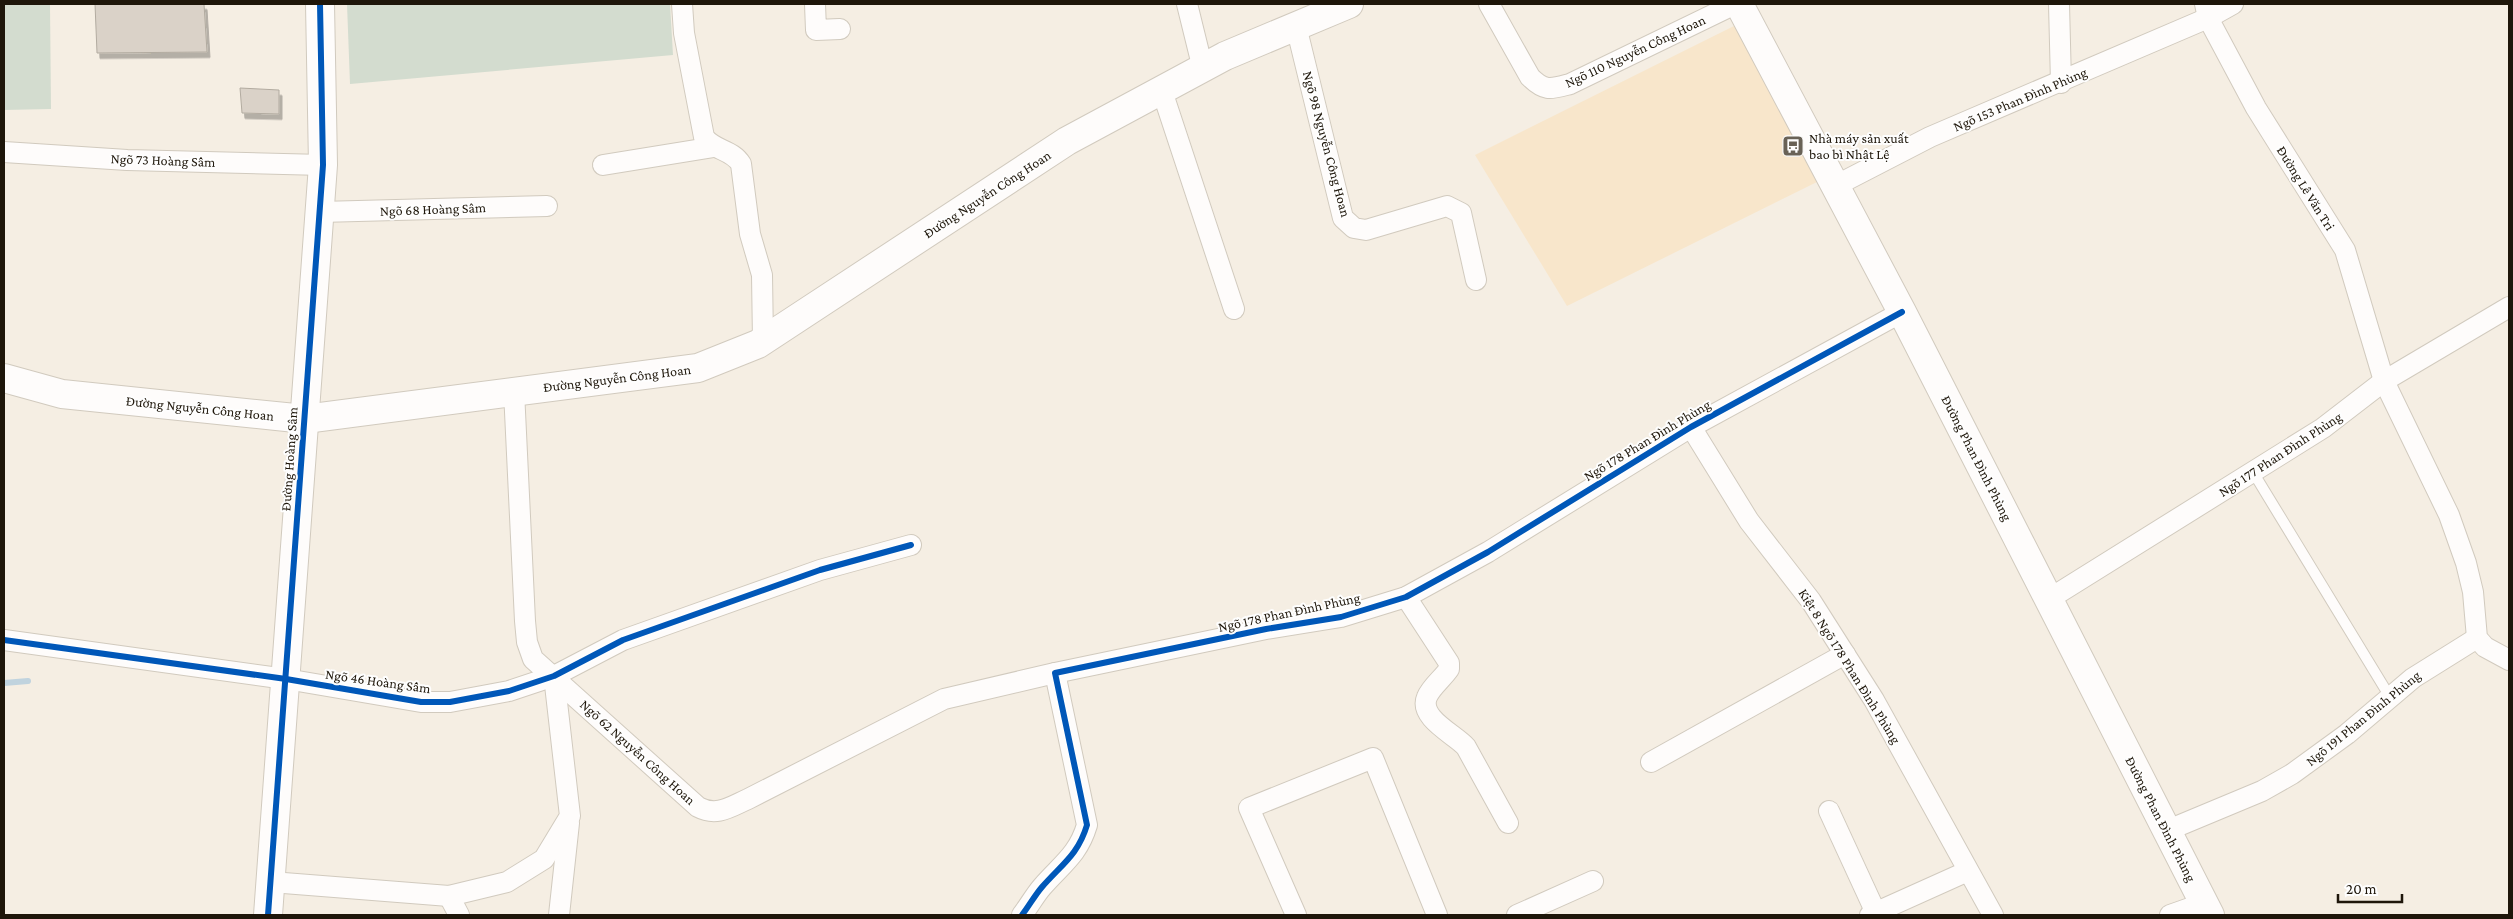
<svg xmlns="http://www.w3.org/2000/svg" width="2513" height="919" viewBox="0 0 2513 919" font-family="'Crimson Pro',serif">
<defs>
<filter id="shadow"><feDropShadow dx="3" dy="5.5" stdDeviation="0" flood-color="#0004"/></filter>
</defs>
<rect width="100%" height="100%" fill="#f5eee3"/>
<polygon fill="#f8e6cb" points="1740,23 1819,181 1567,306 1475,155"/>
<g fill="#d3dccf">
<polygon points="4,4 50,4 51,109 4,110"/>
<polygon points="347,4 670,4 673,55 350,84"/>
</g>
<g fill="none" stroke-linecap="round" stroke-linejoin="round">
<polyline stroke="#c0d3de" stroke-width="6" points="4,683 28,681"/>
</g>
<g fill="#dad2c8" stroke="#b2aba0" filter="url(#shadow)">
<polygon points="95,4 204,4 207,52 97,53"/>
<polygon points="240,88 279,90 279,114 242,113"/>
</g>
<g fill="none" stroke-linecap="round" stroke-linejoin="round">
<g stroke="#d1cabe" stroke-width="12">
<polyline id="lane" points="2253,472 2390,697"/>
</g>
<g stroke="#d1cabe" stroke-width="22">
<g id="street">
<path d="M682,4L684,33L704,137C714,151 732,149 741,164L750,234L762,275L763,341"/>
<polyline points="815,4 816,30 840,29"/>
<polyline points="1187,4 1203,69"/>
<path d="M1489,4L1530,77C1545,92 1551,89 1570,84L1735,4"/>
<polyline points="2059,4 2061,83"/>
<polyline points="2205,4 2208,18 2256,108 2345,250 2384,381 2449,515 2466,563 2473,592 2477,638 2485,647 2509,660"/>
<polyline points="1296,26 1343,218 1354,228 1366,230 1447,206 1461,213 1476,280"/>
<polyline points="1162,91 1234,309"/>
<polyline points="4,152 127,160 323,165"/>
<polyline points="603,165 714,147"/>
<polyline points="1835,186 1930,137 2208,18 2233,4"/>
<polyline points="320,212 547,206"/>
<path d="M514,391L525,621L527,642L533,659L698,807C717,817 730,807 748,799L944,699L1055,673"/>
<polyline points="1691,427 1749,521 1811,601 1874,700 1993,915"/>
<path d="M1406,597L1449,663V669C1443,678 1431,687 1427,697C1418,718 1456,735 1466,747L1508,823"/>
<polyline points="2049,599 2323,428 2384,381 2509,307"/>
<polyline points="4,640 286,679 421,702 450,702 509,691 554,676 623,640 820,570 911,545"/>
<polyline points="1651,762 1845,654"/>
<polyline points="1829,811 1876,913"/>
<polyline points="2166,831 2262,791 2292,774 2347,734 2413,678 2477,638"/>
<polyline points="271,882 449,896 507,882 544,859 570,816 554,676"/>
<polyline points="449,896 459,915"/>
<polyline points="559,915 569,823"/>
<path d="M1022,915C1029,906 1035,895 1042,887C1062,864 1078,855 1087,825L1055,673L1266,629L1341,617L1406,597L1488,552L1691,427L1902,312"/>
<polyline points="1296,915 1249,808 1373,758 1437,915"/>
<polyline points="1517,915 1593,881"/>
<polyline points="1870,915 1968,871"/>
<polyline points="2170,915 2204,903"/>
</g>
</g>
<g stroke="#d1cabe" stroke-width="30">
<g id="secondary">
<polyline points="4,378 62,394 305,419 698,368 758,344 1067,141 1225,56 1349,4"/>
<polyline points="268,915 323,165 320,4"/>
</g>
</g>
<g stroke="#d1cabe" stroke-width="30">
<polyline id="primary" points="1739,4 1902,312 2210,915"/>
</g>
<use href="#lane" stroke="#fefcfb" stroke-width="10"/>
<use href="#street" stroke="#fefcfb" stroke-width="20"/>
<use href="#secondary" stroke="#fefcfb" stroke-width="28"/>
<use href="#primary" stroke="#fefcfb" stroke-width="28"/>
<g stroke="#fefefe" stroke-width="9">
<g id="cycleway">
<polyline points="4,640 286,679 421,702 450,702 509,691 554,676 623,640 820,570 911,545"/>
<polyline points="268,915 323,165 320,4"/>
<path d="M1022,915C1029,906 1035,895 1042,887C1062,864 1078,855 1087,825L1055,673L1266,629L1341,617L1406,597L1488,552L1691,427L1902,312"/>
</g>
</g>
<use href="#cycleway" stroke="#0057b8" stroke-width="6"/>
</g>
<defs>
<g id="bus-square" transform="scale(1.125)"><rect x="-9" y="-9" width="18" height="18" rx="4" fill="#696256" stroke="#fefefe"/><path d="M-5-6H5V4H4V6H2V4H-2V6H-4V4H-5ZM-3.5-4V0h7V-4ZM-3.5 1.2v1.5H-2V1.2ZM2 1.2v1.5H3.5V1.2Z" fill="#fff"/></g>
</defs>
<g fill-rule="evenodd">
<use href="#bus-square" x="1793" y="146"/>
</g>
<g text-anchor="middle" stroke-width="4" stroke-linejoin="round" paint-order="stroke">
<g font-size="14" fill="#1e160a" stroke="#fefefe">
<text transform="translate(1635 51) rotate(-25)" y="5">Ngõ 110 Nguyễn Công Hoan</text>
<text transform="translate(2020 99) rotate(-23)" y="5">Ngõ 153 Phan Đình Phùng</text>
<text transform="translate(1327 144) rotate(75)" y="5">Ngõ 98 Nguyễn Công Hoan</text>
<text transform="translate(163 160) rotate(2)" y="5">Ngõ 73 Hoàng Sâm</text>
<text transform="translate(2306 188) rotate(58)" y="5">Đường Lê Văn Tri</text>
<text transform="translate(987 194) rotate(-33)" y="5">Đường Nguyễn Công Hoan</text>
<text transform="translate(433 209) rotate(-2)" y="5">Ngõ 68 Hoàng Sâm</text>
<text transform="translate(617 378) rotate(-7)" y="5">Đường Nguyễn Công Hoan</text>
<text transform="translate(200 408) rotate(6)" y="5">Đường Nguyễn Công Hoan</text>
<text transform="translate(1647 440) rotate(-31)" y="5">Ngõ 178 Phan Đình Phùng</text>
<text transform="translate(2280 454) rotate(-33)" y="5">Ngõ 177 Phan Đình Phùng</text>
<text transform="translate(1977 458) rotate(63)" y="5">Đường Phan Đình Phùng</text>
<text transform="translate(289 459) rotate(-86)" y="5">Đường Hoàng Sâm</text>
<text transform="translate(1289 612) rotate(-12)" y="5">Ngõ 178 Phan Đình Phùng</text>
<text transform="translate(1850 666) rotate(58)" y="5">Kiệt 8 Ngõ 178 Phan Đình Phùng</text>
<text transform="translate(378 681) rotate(8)" y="5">Ngõ 46 Hoàng Sâm</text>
<text transform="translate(2363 718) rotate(-39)" y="5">Ngõ 191 Phan Đình Phùng</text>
<text transform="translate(638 752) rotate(42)" y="5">Ngõ 62 Nguyễn Công Hoan</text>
<text transform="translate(2161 819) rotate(63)" y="5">Đường Phan Đình Phùng</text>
</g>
<g font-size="14" fill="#1e160a" stroke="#fefefe" text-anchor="start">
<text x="1809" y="143">Nhà máy sản xuất<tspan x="1809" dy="16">bao bì Nhật Lệ</tspan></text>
</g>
</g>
<rect width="2513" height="919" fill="none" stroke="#1e160a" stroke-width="10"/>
<path d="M2338 894v8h64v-8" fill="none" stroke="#1e160a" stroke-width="2.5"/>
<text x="2346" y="894" font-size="15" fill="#1e160a" stroke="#fefefe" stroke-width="4" paint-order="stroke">20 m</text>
</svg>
